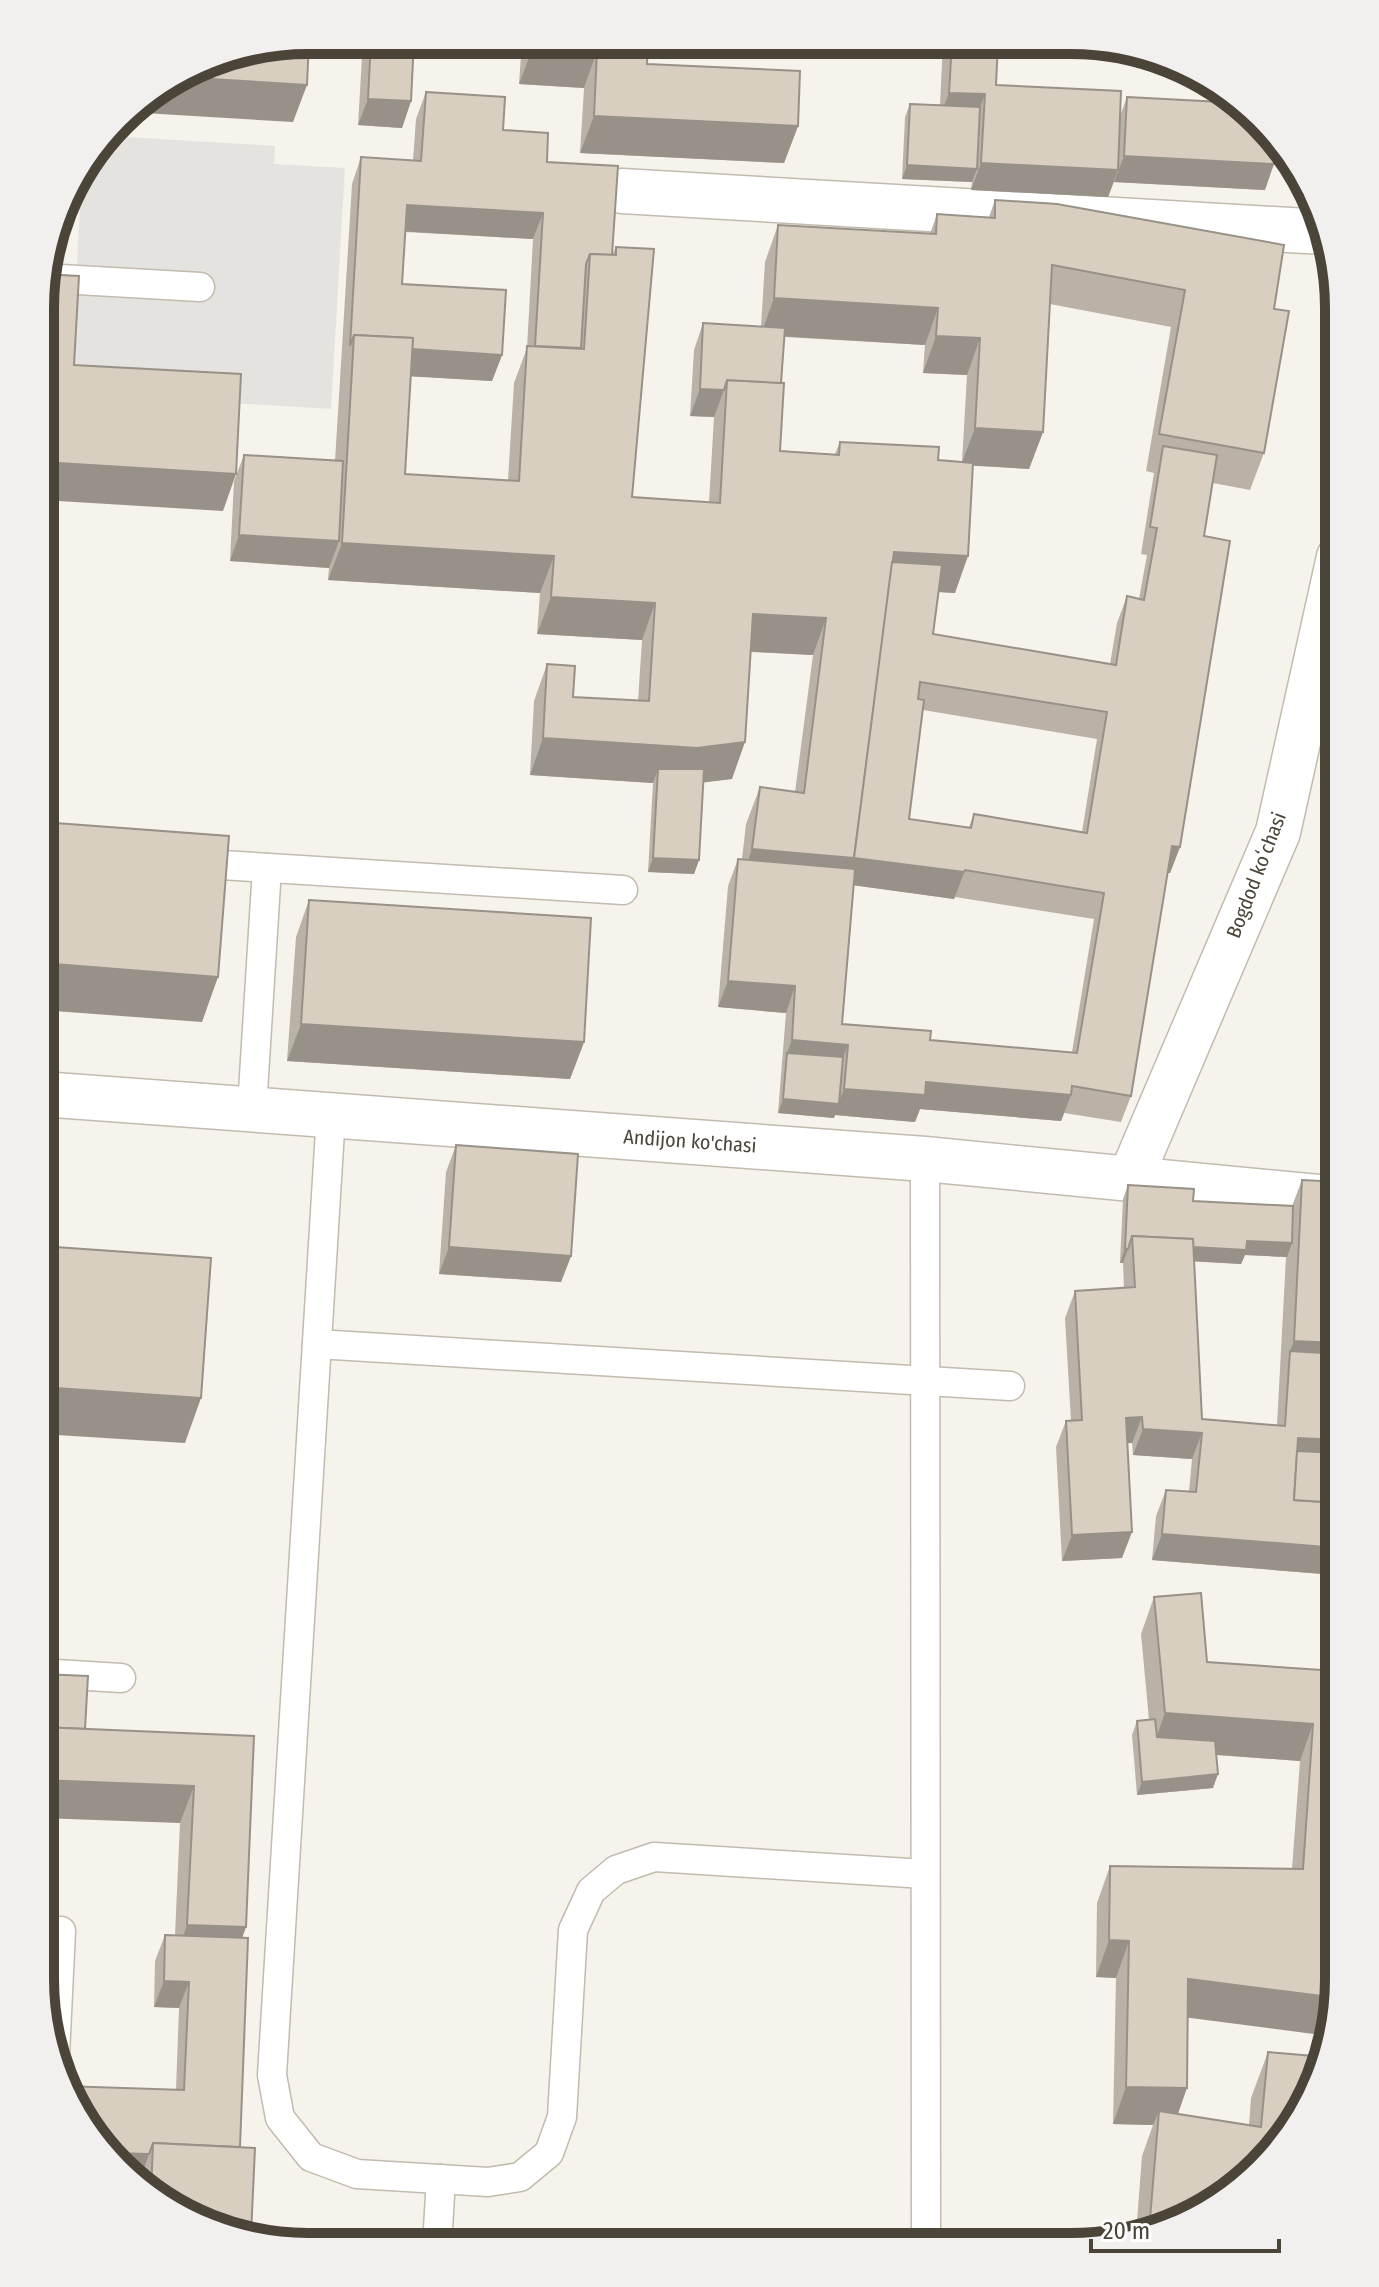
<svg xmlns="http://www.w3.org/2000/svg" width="1379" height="2287" viewBox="0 0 1379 2287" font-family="'Fira Sans Condensed',sans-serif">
<rect width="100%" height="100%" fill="#f6f3ec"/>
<polygon fill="#e5e3e0" points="109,136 275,146 274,164 345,168 331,409 70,393 82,170"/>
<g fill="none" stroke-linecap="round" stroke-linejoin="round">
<g stroke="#c2bbae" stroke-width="31">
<g id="service">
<polyline points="43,278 200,287"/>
<polyline points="190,863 623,890"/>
<polyline points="252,1108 267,868"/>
<polyline points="331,1114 272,2075 280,2118 311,2157 357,2174 488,2182 520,2177 549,2153 562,2117 573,1930 591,1891 616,1870 654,1857 925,1874"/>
<polyline points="925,1159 926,2247"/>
<polyline points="317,1344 1010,1386"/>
<polyline points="40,1673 121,1678"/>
<polyline points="55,2055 61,1931"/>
<polyline points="437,2245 441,2179"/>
</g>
</g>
<g stroke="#c2bbae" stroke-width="47">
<g id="minor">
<polyline points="622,191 1324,232"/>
<polyline points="1130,1179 1278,832 1339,557"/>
</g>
</g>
<g stroke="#c2bbae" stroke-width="47">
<polyline id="tertiary" points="41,1094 925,1159 1339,1199"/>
</g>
<use href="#service" stroke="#fff" stroke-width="28"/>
<use href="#minor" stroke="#fff" stroke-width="44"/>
<use href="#tertiary" stroke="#fff" stroke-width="44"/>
</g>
<g fill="#bab2a6" fill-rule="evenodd">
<polygon points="363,40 414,40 411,101 402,128 358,125"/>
<polygon points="522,41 648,41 647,64 798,126 784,163 580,153 584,88 519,84"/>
<polygon points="943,42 1093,42 1089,53 998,48 996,85 1120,116 1127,97 1265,190 1114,182 1115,179 1108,197 971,190 972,182 902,179 905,117 910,104 940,105"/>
<path d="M426,92L503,130L547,162L612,255L616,247L632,497L709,502L714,417L690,416L694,350L703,323L761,327L765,262L778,225L930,234L937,214L989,217L995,200L1274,309L1264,453L1250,490L1213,483L1204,536L1180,847L1170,873H1168L1131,1096L1121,1122L1064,1113L1061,1121L920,1109L915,1122L835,1115L834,1118L778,1113L786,1013L718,1007L728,886L738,859H742L746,824L760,787L795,792L813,655L751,652L732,779L703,782L699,860L694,874L648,872L653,783L530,775L534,701L547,664L573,697L638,701L642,640L537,634L540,593L328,580L329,568L230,561L234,481L244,455L335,461L352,184L361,157L413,160L416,119ZM405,232L533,239L527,348L514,383L508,480L405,474L411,376L492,381L502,355L402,284ZM1050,304L1171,327L1146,471L1154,473L1141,554L1147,555L1139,599L1127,596L1117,623L1110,664L933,634L939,592L955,593L973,465L1029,469L1043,432ZM784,337L925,345L923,373L967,375L962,462L938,460L840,442L835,454L780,451L781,383ZM923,710L1097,739L1082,832L974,814L969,827L909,819ZM854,885L954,899L955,897L1094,919L1072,1052L930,1040L842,1024Z"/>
<polygon points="309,900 584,1042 570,1079 287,1061 296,937"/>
<polygon points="456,1145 571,1256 561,1282 439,1274 446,1172"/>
<path d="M1302,1180L1335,1575L1152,1560L1156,1516L1166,1490L1189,1491L1192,1459L1133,1455L1132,1443H1127L1122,1558L1062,1561L1056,1447L1066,1421H1071L1065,1318L1075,1291L1124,1288L1123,1263H1120L1123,1199L1128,1185L1193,1201L1292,1206ZM1245,1255L1286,1257L1277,1425L1202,1419L1194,1261L1241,1264Z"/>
<polygon points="1154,1597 1207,1662 1328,1671 1333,1638 1339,1621 1338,1997 1188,2018 1178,2114 1249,2125 1251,2098 1268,2052 1311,2089 1173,2227 1136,2234 1142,2156 1153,2125 1113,2124 1116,1978 1096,1977 1097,1903 1110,1866 1292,1869 1300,1761 1216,1755 1213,1788 1137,1795 1132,1735 1137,1721 1149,1720 1141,1634"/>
<polygon points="85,1729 254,1736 246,1927 242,1938 240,2147 251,2235 145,2192 140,2184 140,2180 136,2180 64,2086 176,2090 179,2008 154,2007 155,1961 165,1935 175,1935 180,1823"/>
</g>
<g fill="#979187">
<polygon points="992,42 1093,42 1089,53 989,48"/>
<polygon points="533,47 597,51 584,88 519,84"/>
<polygon points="178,77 307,85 293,122 127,112 131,107"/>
<polygon points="949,93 985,94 975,121 939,119"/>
<polygon points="368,99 411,101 402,128 358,125"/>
<polygon points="594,116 798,126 784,163 580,153"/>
<polygon points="1124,156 1274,164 1265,190 1114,182"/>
<polygon points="981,163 1118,170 1108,197 971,190"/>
<polygon points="907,165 977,169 972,182 902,179"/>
<polygon points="407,205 543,213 533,239 398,231"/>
<polygon points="774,298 938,308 925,345 761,335"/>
<polygon points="936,336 980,338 967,375 923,373"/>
<polygon points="353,346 502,355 492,381 352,373"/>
<polygon points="700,389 724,390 714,417 690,416"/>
<polygon points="975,428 1043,432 1029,469 961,465"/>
<polygon points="42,462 236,474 223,511 42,500"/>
<polygon points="239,535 339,541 329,568 230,561"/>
<polygon points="342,543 554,556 540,593 328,580"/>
<polygon points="894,552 968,556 955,593 886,589"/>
<polygon points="551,597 655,603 642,640 537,634"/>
<polygon points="753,614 826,618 813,655 740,651"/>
<polygon points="543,738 745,742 732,779 683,785 658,769 653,783 530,775"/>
<polygon points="1172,846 1180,847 1170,873 1163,873"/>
<polygon points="752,849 852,857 965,870 954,899 844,884 739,886"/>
<polygon points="653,858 699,860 694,874 648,872"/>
<polygon points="41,963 218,977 202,1022 41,1010"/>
<polygon points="728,981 795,986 786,1013 718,1007"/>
<polygon points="301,1024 584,1042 570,1079 287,1061"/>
<polygon points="792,1040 848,1045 838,1071 787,1053"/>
<polygon points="926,1082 1071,1095 1061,1121 920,1109 915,1122 835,1115 834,1118 778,1113 783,1099 838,1104 844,1089"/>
<polygon points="1247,1241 1292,1243 1287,1257 1245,1255 1241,1264 1187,1261 1191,1247"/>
<polygon points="449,1247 571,1256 561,1282 439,1274"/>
<polygon points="1125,1249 1128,1249 1123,1263 1120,1263"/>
<polygon points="1294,1341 1339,1343 1339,1381 1290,1351"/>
<polygon points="41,1387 201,1398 185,1443 41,1434"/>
<polygon points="1142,1417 1132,1443 1116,1444 1126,1418"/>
<polygon points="1143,1429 1202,1433 1192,1459 1133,1455"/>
<polygon points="1298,1438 1339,1440 1339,1467 1292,1464"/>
<polygon points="1132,1532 1122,1558 1062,1561 1072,1535"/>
<polygon points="1162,1534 1339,1548 1339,1565 1335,1575 1152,1560"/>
<polygon points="1165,1713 1313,1724 1300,1761 1152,1750"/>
<polygon points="1218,1774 1213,1788 1137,1795 1142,1782"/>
<polygon points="40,1780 194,1786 180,1823 40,1818"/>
<polygon points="187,1925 246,1927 232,1964 174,1962"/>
<polygon points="1109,1940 1129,1941 1116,1978 1096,1977"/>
<polygon points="1188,1979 1338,1998 1329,2036 1175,2016"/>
<polygon points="164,1981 189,1982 179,2008 154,2007"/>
<polygon points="1126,2087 1187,2088 1174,2125 1159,2111 1153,2125 1113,2124"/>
<polygon points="115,2153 149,2154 140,2180 136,2180"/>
</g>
<g fill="#d8cfc1" stroke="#979187" stroke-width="2" fill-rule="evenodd">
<polygon points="309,40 307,85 178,77 206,60"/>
<polygon points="371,40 414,40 411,101 368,99"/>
<polygon points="533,41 648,41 647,64 800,71 798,126 594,116 597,51 533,47"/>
<polygon points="952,42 998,42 996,85 1121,91 1118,170 981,163 985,94 949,93"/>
<polygon points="426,92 505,97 503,130 548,133 547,162 618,166 612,255 590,254 586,264 581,348 535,346 543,213 407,205 402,284 506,290 502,355 412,349 413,338 354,335 350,346 361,157 421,161"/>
<polygon points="1127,97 1240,103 1275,149 1274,164 1124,156"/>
<polygon points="910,104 980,107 977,169 907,165"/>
<polygon points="995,200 1057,204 1284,245 1274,309 1289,311 1264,453 1159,434 1185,290 1052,265 1043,432 975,428 980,338 936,336 938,308 774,298 778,225 936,234 937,214 995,218"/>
<polygon points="616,247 654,249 632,497 720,503 727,380 784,383 780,451 839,455 840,442 939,447 938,460 973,463 968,556 894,552 854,858 752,849 760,787 804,793 826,618 753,614 745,742 697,748 543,738 547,664 575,666 573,697 649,701 655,603 551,597 554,556 342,543 354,335 413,338 405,474 519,481 527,346 584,349 590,254 616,255"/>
<polygon points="42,274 79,276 74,365 241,374 236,474 42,462 43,446 42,446"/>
<polygon points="703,323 785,328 781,383 727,380 724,390 700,389"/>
<path d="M1163,446L1217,455L1204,536L1230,541L1180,847L1172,846L1131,1096L1072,1086L1071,1095L926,1082L925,1095L844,1089L848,1045L792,1040L795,986L728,981L738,859L855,869L842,1024L931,1031L930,1040L1077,1053L1104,893L965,870L964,872L854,858L892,562L942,565L933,634L1116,665L1127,596L1144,600L1157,528L1150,527ZM920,682L1107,712L1087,833L974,814L971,828L909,819L924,700L918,699Z"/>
<polygon points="244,455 343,461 339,541 239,535"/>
<polygon points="658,769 704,769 699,860 653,858"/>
<polygon points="42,822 229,836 218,977 41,963"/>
<polygon points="309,900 591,918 584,1042 301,1024"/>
<polygon points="787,1053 843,1057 839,1104 783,1099"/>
<polygon points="456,1145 578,1154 571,1256 449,1247"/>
<polygon points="1302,1180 1339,1182 1339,1343 1294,1341"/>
<polygon points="1128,1185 1194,1189 1193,1201 1293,1206 1292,1243 1247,1241 1246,1250 1193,1247 1193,1239 1132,1236 1128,1249 1125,1249"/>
<polygon points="1132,1236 1193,1239 1202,1419 1285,1426 1290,1351 1339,1354 1339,1440 1298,1438 1294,1500 1339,1503 1339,1548 1162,1534 1166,1490 1196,1492 1202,1433 1143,1429 1142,1417 1126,1418 1132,1532 1072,1535 1066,1421 1082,1420 1075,1291 1135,1287"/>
<polygon points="41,1246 211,1258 201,1398 41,1387"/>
<polygon points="1297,1451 1339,1453 1339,1503 1294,1500"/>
<polygon points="1201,1593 1207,1662 1336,1671 1339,1652 1338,1997 1338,1998 1188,1979 1187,2088 1126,2087 1129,1941 1109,1940 1110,1866 1303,1869 1313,1724 1165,1713 1154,1597"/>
<polygon points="40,1674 88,1676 85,1729 40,1727"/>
<polygon points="1155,1719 1157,1737 1215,1741 1218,1774 1142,1782 1137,1721"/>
<polygon points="40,1727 254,1736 246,1927 187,1925 194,1786 40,1780"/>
<polygon points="40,1863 51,1863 45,1997 44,1997 40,1979"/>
<polygon points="165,1935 248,1938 240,2147 153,2143 149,2154 115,2153 64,2086 184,2090 189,1982 164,1981"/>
<polygon points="1268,2052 1313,2056 1311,2089 1314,2089 1284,2142 1173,2227 1149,2231 1159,2111 1261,2127"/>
<polygon points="153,2143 255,2148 251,2235 151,2194"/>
</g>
<g text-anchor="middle" stroke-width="6" stroke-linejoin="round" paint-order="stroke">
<g font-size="20" fill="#4b4439" stroke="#fff">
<text transform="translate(1256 875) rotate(-69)" y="7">Bogdod koʻchasi</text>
<text transform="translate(690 1141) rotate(4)" y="7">Andijon ko'chasi</text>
</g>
</g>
<path d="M0 0H1379V2287H0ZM308 54H1071A254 254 0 0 1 1325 308V1979A254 254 0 0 1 1071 2233H308A254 254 0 0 1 54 1979V308A254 254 0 0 1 308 54Z" fill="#f1f0ef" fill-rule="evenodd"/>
<path fill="none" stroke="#4b4439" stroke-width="10" d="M308 54H1071A254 254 0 0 1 1325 308V1979A254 254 0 0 1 1071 2233H308A254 254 0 0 1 54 1979V308A254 254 0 0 1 308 54Z"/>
<path d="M1091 2239v12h188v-12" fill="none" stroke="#4b4439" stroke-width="4"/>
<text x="1103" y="2239" font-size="24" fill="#4b4439" stroke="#ffffff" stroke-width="6" paint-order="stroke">20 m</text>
</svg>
